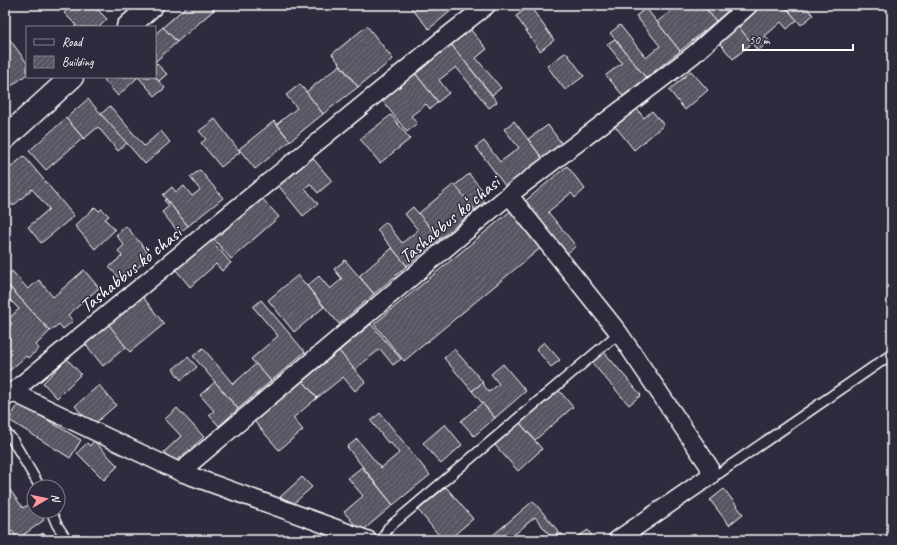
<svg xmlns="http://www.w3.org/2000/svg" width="897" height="545" viewBox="0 0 897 545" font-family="Caveat,sans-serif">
<defs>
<pattern id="building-hatch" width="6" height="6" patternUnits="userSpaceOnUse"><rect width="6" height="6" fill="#595564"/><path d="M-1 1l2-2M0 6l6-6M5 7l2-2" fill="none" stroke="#726e7b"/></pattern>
</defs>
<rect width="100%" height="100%" fill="#2f2a3d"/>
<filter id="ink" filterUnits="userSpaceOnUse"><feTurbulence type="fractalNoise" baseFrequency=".025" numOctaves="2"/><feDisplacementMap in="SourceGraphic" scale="8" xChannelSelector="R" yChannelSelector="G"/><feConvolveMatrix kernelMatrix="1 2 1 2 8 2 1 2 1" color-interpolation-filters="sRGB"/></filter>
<g filter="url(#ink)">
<g fill="url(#building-hatch)" stroke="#fff">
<polygon points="72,5 93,5 107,19 99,27 74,27 76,25 64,13"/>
<polygon points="188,5 210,5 214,10 177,42 163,27"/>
<polygon points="415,5 458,5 429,29 411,8"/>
<polygon points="678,5 703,5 716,21 680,51 657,22"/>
<polygon points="703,5 735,5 716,21"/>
<polygon points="758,5 784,5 797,20 787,29 781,22 765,36 769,41 758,51 736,24"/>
<polygon points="784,5 804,5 813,15 801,25"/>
<polygon points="530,6 554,40 540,51 516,16"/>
<polygon points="646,8 680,51 646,78 610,33 620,25 646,58 660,46 636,16"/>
<polygon points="736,24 752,43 733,59 717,40"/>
<polygon points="367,26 393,59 358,87 332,54"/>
<polygon points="163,27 177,42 155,62 167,74 159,81 155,77 155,34"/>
<polygon points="469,28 487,49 476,58 501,88 492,95 450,43"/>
<polygon points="5,33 27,63 27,74 5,91"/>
<polygon points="615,39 646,78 623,96 606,75 622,63 607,44"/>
<polygon points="450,43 497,102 489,108 456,67 439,80 449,93 438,102 414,72"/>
<polygon points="566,52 584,76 565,90 547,66"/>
<polygon points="340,65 358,87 323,114 306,92"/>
<polygon points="691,71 708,90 685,110 669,90"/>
<polygon points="414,72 438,102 430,109 426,104 411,116 417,123 407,132 381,99"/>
<polygon points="107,77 155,77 165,88 155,96 138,77 118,96 104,80"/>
<polygon points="300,84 323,114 290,141 277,124 297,108 286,95"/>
<polygon points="88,99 127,143 118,151 98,127 84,139 66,118"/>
<polygon points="110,106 144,146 161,131 170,142 145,164 101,114"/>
<polygon points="637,109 644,118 652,111 664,125 634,150 615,126"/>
<polygon points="391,115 410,139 380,163 360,139"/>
<polygon points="66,118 83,138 46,170 29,151"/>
<polygon points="215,119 240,152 221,167 201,143 206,139 199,131"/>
<polygon points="274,121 290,141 255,169 239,149"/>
<polygon points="514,121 543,159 506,187 476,147 484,141 500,162 519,148 504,129"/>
<polygon points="548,125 562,144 543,159 528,139"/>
<polygon points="24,156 74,216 41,243 28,227 49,209 32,189 13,206 5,196 5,172"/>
<polygon points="311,156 332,181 318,193 310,184 305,188 318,204 303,216 277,184"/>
<polygon points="567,166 585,189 575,198 571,193 548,212 576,246 565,255 523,203"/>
<polygon points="200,170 223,198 188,226 163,195 172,187 176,192 184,186 192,196 200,190 190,177"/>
<polygon points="469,174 484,192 480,196 485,202 475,210 454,186"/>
<polygon points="454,184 475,210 440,239 418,214"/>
<polygon points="260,196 279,217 231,259 212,237"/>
<polygon points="166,199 188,226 179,233 162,212 169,206 164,200"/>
<polygon points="95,207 99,211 102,209 109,216 105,219 115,230 95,249 75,226"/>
<polygon points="413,207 440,239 407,266 377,230 386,222 402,243 418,230 405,214"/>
<polygon points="513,209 543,246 404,361 374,324"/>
<polygon points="126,226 151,256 122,281 109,267 122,256 118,251 124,245 116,235"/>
<polygon points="211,240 231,263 222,271 216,264 190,287 176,270"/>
<polygon points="392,248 407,266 374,294 359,276"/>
<polygon points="345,260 374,294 339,324 307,286 319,276 330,289 342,279 334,269"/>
<polygon points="84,270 99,288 68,315 73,321 63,329 59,324 50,331 5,282 5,277 12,271 28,289 39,280 53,297"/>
<polygon points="298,275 324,307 294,332 268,300"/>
<polygon points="5,282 50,331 36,345 39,349 28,358 26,356 7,373 5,371 5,330 12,324 8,319 19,309 5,295"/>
<polygon points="143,297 164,324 130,352 108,325 116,319 112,314 123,305 126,310"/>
<polygon points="261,300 305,352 271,381 251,359 278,336 253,307"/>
<polygon points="106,321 126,347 103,366 82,340"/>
<polygon points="371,324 401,359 393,365 380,349 354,370 339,351"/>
<polygon points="544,342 560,360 551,367 536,349"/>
<polygon points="203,348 233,384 256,364 271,381 238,409 193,356"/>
<polygon points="454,349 483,382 472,391 444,358"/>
<polygon points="339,351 365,382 355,391 343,377 317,398 303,381"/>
<polygon points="604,352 641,395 629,405 592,363"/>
<polygon points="188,357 197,367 181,380 173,369"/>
<polygon points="67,359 81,374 57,398 43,383"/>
<polygon points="503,364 526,391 495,418 472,391 482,383 489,392 499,384 491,374"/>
<polygon points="303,381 317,398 293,418 303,430 279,450 254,421"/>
<polygon points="215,382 238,409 219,426 209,415 214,411 200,395"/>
<polygon points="99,385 116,405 92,426 75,406"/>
<polygon points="557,388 573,407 535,440 519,422"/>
<polygon points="19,403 81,440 70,458 9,420"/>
<polygon points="482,403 495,418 474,436 461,421"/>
<polygon points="177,408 204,437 174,463 164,452 181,436 165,419"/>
<polygon points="380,413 430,475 393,505 347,447 357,439 381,468 399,453 390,442 388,443 371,421"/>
<polygon points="519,422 542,449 518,471 494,444"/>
<polygon points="445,424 462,445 441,464 423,443"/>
<polygon points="94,441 118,466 104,480 77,453 87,443 90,446"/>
<polygon points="362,467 393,505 361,532 344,512 363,496 348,478"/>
<polygon points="302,477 312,487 294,503 280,497"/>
<polygon points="5,483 23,508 31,503 34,507 34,511 37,511 44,520 18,539 12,531 5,537"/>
<polygon points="446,487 473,519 448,540 443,540 418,510"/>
<polygon points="724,489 743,514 729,525 710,500"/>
<polygon points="533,501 559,532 552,538 535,517 508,540 495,540 492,536"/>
<polygon points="588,530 594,539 592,540 573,540"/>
<polygon points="43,533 48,540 33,540"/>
<polygon points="561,533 565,540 550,540"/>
</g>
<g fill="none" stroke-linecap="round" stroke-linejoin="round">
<g stroke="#fff" stroke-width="12">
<g id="service">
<polyline points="5,432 12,439 40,487"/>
<polyline points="710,476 718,474 892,354"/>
<polyline points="51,511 57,525 67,540"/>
<polyline points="382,540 388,528 619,333"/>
</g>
</g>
<g stroke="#fff" stroke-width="20">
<g id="minor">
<polyline points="509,195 619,333 709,466 710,476 617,540"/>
<polyline points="12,392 180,472 368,540"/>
<polyline points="5,398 437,44 487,5"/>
<polyline points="180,472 509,195 693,55 749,5"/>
</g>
</g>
<g stroke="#fff" stroke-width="25">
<g id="secondary">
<polyline points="128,27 152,5"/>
<polyline points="5,138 72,77"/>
</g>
</g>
<use href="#service" stroke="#2f2a3d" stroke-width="9"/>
<use href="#minor" stroke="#2f2a3d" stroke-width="17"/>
<use href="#secondary" stroke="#2f2a3d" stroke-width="22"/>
</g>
</g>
<g text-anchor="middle" stroke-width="3" stroke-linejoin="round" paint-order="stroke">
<g font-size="19" fill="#fff" stroke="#2f2a3d">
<text transform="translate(449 219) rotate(-40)" y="7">Tashabbus koʻchasi</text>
<text transform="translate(130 269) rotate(-39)" y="7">Tashabbus koʻchasi</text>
</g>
</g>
<rect width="897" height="545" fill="none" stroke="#2f2a3d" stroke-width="20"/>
<rect x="10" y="10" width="877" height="525" fill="none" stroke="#fff" stroke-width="1.5" filter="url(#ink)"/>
<rect x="26" y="26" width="130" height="52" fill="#2f2a3d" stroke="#827f8b"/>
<rect x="34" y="39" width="20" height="6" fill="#2f2a3d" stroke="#827f8b"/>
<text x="62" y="46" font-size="12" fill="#ffffff">Road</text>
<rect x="34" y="56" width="20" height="12" fill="url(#building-hatch)" stroke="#827f8b"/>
<text x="62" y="66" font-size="12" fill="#ffffff">Building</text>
<g transform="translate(46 499) rotate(81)"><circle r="19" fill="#2f2a3d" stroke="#827f8b"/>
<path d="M0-3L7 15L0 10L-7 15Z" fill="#ff9aa2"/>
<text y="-6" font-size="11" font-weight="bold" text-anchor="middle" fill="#ffffff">N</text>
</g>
<path d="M743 44v6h110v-6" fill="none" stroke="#ffffff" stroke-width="2"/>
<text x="749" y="44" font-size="12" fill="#ffffff" stroke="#2f2a3d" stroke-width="3" paint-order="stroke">50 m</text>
</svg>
